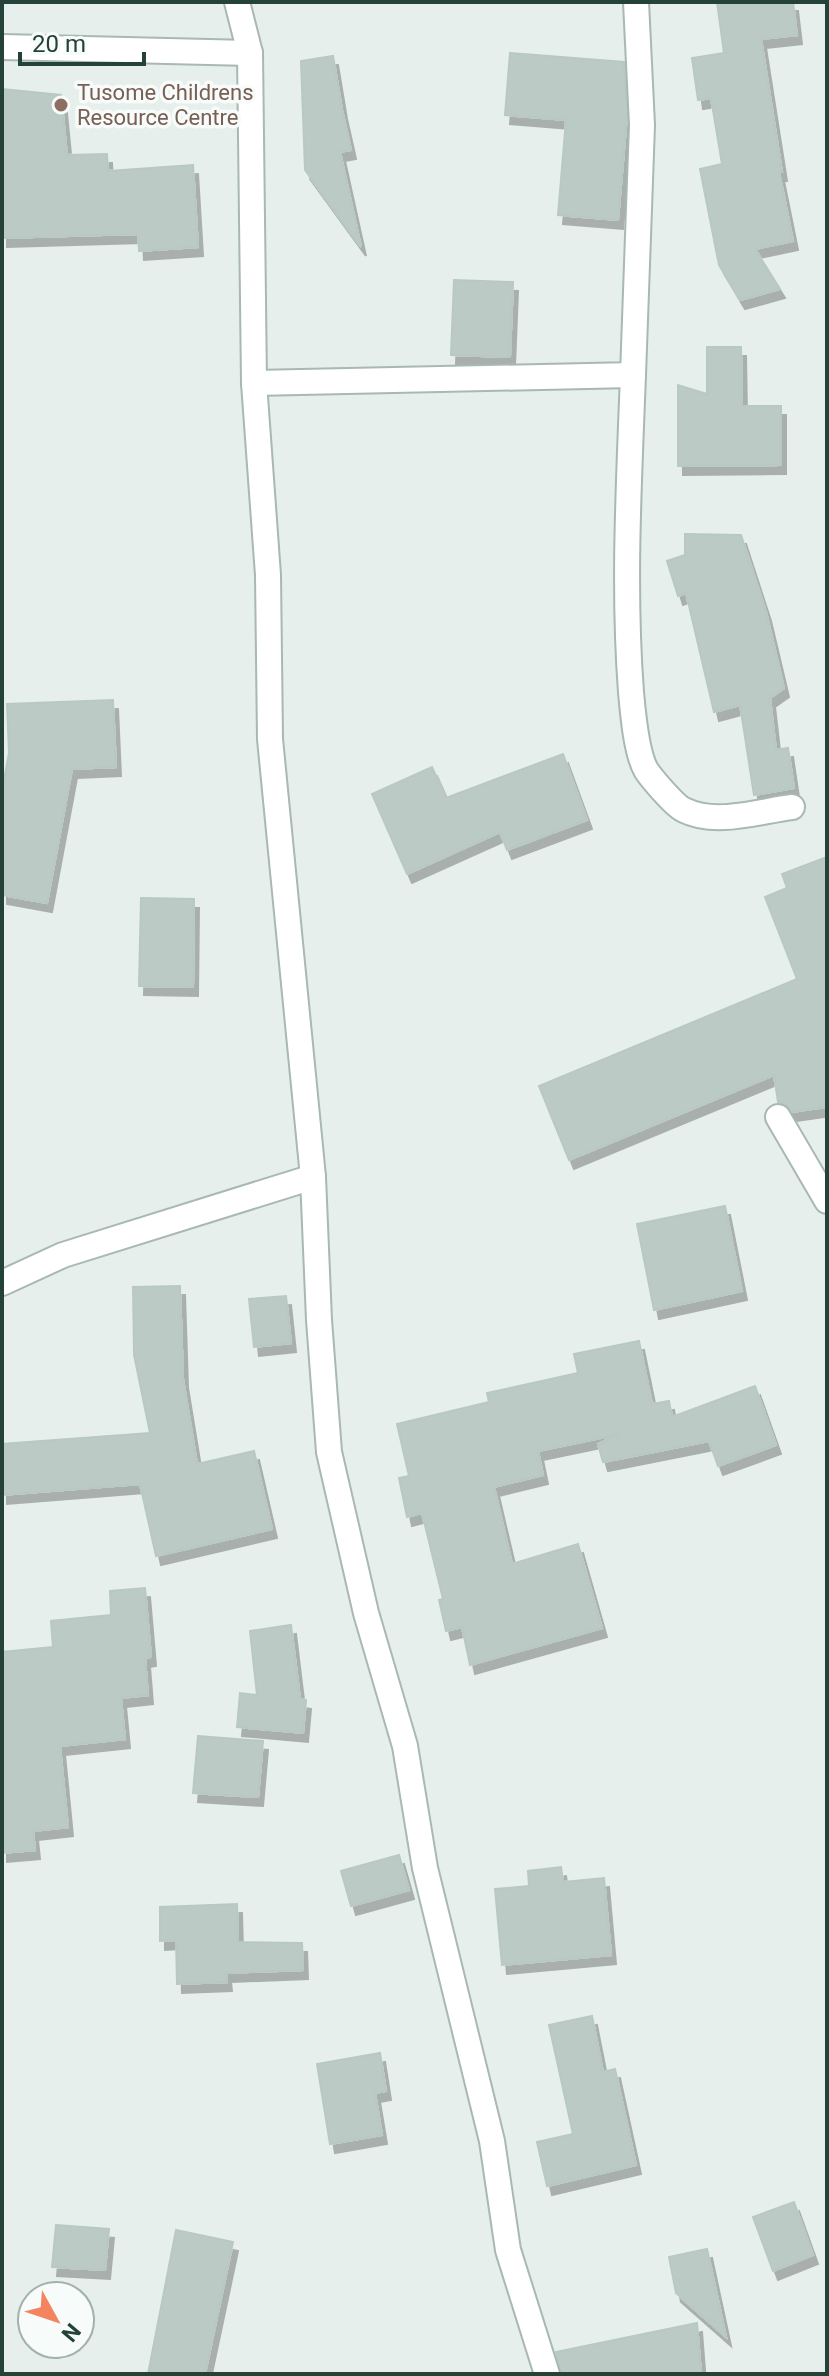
<svg xmlns="http://www.w3.org/2000/svg" width="829" height="2376" viewBox="0 0 829 2376" font-family="Roboto,sans-serif">
<defs>
<filter id="shadow"><feDropShadow dx="5" dy="9" stdDeviation="0" flood-color="#0004"/></filter>
</defs>
<rect width="100%" height="100%" fill="#e6efeb"/>
<g fill="#bbcac4" stroke="#b8c9c2" stroke-width="2" filter="url(#shadow)">
<polygon points="717,2 793,2 797,35 761,39 782,172 779,172 793,241 755,249 780,289 740,300 719,265 700,169 722,164 711,98 698,100 692,58 724,53"/>
<polygon points="510,53 624,62 627,116 618,220 558,215 566,120 505,115"/>
<polygon points="333,56 342,110 351,150 340,152 361,247 305,170 301,61"/>
<polygon points="2,89 61,95 67,155 107,154 108,171 193,165 198,247 139,251 138,234 2,238"/>
<polygon points="454,280 513,282 510,357 451,355"/>
<polygon points="707,347 741,347 742,406 781,406 781,465 678,466 678,385 707,394"/>
<polygon points="685,534 741,535 766,612 784,688 770,698 776,750 788,748 794,788 754,795 740,705 714,712 686,593 678,596 667,561 685,555"/>
<polygon points="113,700 116,767 72,769 47,903 2,895 2,790 9,753 7,704"/>
<polygon points="563,754 587,820 507,850 500,832 407,874 372,794 432,767 446,798"/>
<polygon points="827,857 827,1107 792,1112 786,1104 778,1102 774,1075 569,1160 539,1086 797,979 765,897 787,888 782,874"/>
<polygon points="141,898 194,899 193,987 139,986"/>
<polygon points="725,1206 742,1291 654,1310 637,1224"/>
<polygon points="180,1286 183,1379 197,1464 254,1451 272,1529 156,1556 140,1484 2,1495 2,1444 150,1433 134,1355 133,1287"/>
<polygon points="286,1296 291,1343 254,1347 249,1299"/>
<polygon points="639,1341 652,1404 669,1401 672,1417 755,1386 776,1445 718,1466 709,1441 603,1462 598,1444 620,1434 538,1451 543,1475 494,1487 512,1564 578,1544 602,1628 470,1665 462,1627 446,1631 439,1600 443,1599 422,1513 407,1517 399,1478 409,1476 397,1424 489,1402 487,1393 578,1373 574,1354"/>
<polygon points="145,1588 151,1657 145,1658 148,1695 121,1698 125,1739 60,1746 68,1827 33,1831 35,1850 2,1853 2,1652 53,1647 51,1621 111,1615 110,1591"/>
<polygon points="291,1625 300,1699 306,1700 303,1733 237,1727 240,1693 257,1695 250,1631"/>
<polygon points="198,1736 263,1741 258,1797 193,1793"/>
<polygon points="399,1855 409,1890 351,1906 341,1871"/>
<polygon points="561,1867 563,1882 604,1878 611,1955 502,1965 495,1889 529,1886 528,1871"/>
<polygon points="237,1904 238,1942 302,1943 303,1970 226,1973 227,1982 177,1984 176,1940 160,1941 160,1907"/>
<polygon points="592,2016 603,2072 615,2069 636,2165 547,2186 537,2142 573,2134 549,2025"/>
<polygon points="380,2053 386,2091 375,2093 382,2135 330,2144 317,2064"/>
<polygon points="794,2202 813,2255 773,2271 753,2217"/>
<polygon points="56,2225 109,2229 105,2270 52,2267"/>
<polygon points="176,2230 233,2242 205,2374 148,2374"/>
<polygon points="707,2249 726,2337 676,2293 669,2257"/>
<polygon points="697,2323 701,2374 562,2374 556,2352"/>
</g>
<g fill="none" stroke-linecap="round" stroke-linejoin="round">
<g stroke="#a8b8b2" stroke-width="28">
<g id="minor">
<polyline points="237,2 250,53 254,383 268,575 270,739 313,1177 319,1320 329,1452 366,1613 405,1746 425,1868 492,2141 508,2250 547,2374"/>
<polyline points="2,47 250,53"/>
<path d="M633,375C629,481 623,587 631,692C633,714 636,752 646,770C652,779 675,806 684,810C716,826 759,811 792,807"/>
<polyline points="254,383 633,375 642,125 636,2"/>
<polyline points="778,1117 827,1201"/>
<polyline points="2,1283 63,1255 313,1177"/>
</g>
</g>
<use href="#minor" stroke="#fff" stroke-width="24"/>
</g>
<circle fill="#8d6e63" stroke="#f7fbf9" stroke-width="3" cx="61" cy="105" r="8"/>
<g text-anchor="middle" stroke-width="7" stroke-linejoin="round" paint-order="stroke">
<g font-size="22" fill="#785e54" stroke="#f7fbf9" text-anchor="start">
<text x="77" y="100">Tusome Childrens<tspan x="77" dy="25">Resource Centre</tspan></text>
</g>
</g>
<rect width="829" height="2376" fill="none" stroke="#24423a" stroke-width="8"/>
<g transform="translate(56 2320) rotate(130)"><circle r="38" fill="#f7fbf9" stroke="#a3b1ad" stroke-width="2"/>
<path d="M0-6L14 30L0 20L-14 30Z" fill="#f4845f"/>
<text y="-12" font-size="22" font-weight="bold" text-anchor="middle" fill="#24423a">N</text>
</g>
<path d="M20 52v12h124v-12" fill="none" stroke="#24423a" stroke-width="4"/>
<text x="32" y="52" font-size="24" fill="#24423a" stroke="#f7fbf9" stroke-width="6" paint-order="stroke">20 m</text>
</svg>
